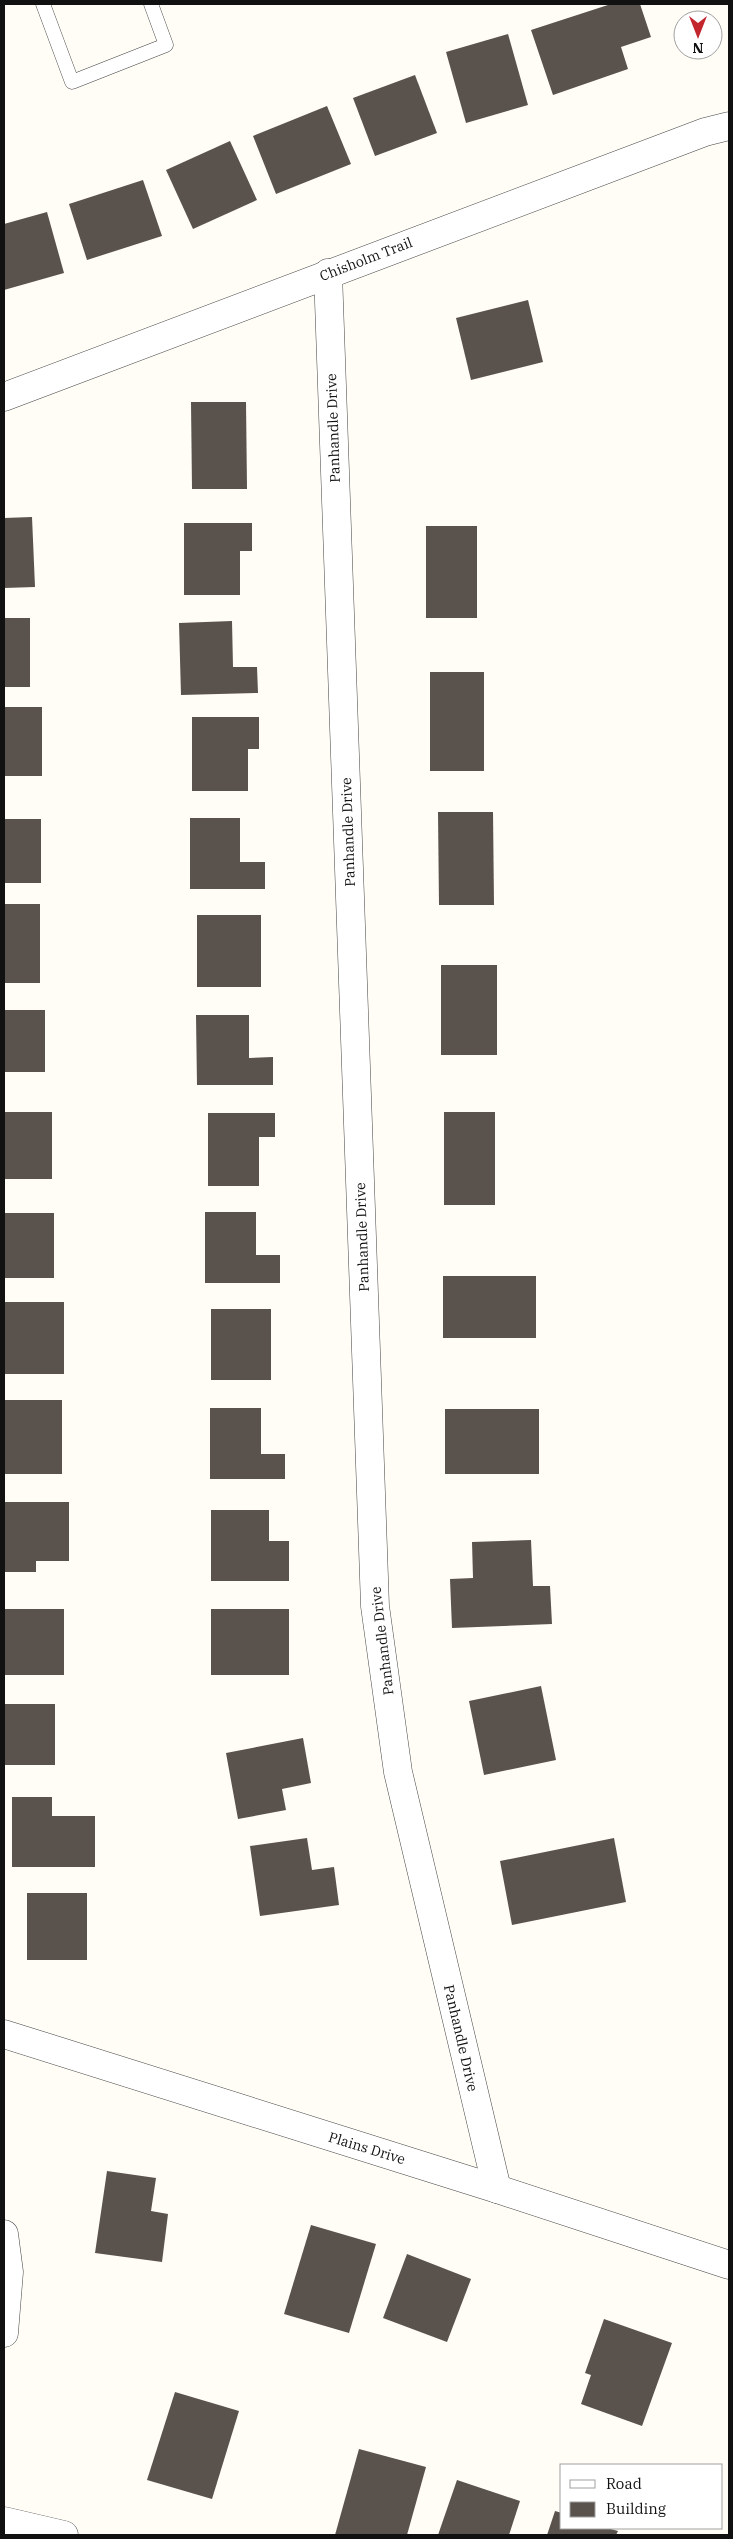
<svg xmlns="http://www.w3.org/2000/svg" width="733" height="2539" viewBox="0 0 733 2539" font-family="'IBM Plex Serif',serif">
<rect width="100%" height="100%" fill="#fffdf5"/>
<g fill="#5a524d">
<polygon points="611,4 640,4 651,37 621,47 628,69 553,95 531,30"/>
<polygon points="508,34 528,105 466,123 446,52"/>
<polygon points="415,75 437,133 375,156 353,98"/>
<polygon points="327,106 351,164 276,194 253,136"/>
<polygon points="230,141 257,200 193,229 166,170"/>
<polygon points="143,180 162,236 87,260 69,204"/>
<polygon points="47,212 64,273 4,290 4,224"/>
<polygon points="528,300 543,362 471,380 456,318"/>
<polygon points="191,402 246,402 247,489 192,489"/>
<polygon points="32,517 35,587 4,588 4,518"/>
<polygon points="184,523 252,523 252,551 240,551 240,595 184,595"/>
<rect x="426" y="526" width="51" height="92"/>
<rect x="4" y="618" width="26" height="69"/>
<polygon points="232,621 233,667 257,667 258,693 181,695 179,623"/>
<rect x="430" y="672" width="54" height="99"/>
<rect x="4" y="707" width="38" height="69"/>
<polygon points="192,717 259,717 259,749 248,749 248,791 192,791"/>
<polygon points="438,812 493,812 494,905 439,905"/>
<polygon points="190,818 240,818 240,862 265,862 265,889 190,889"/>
<rect x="4" y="819" width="37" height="64"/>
<rect x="4" y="904" width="36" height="79"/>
<rect x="197" y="915" width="64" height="72"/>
<rect x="441" y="965" width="56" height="90"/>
<rect x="4" y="1010" width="41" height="62"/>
<polygon points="196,1015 249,1015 249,1058 273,1057 273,1085 197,1085"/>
<rect x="4" y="1112" width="48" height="67"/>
<rect x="444" y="1112" width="51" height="93"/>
<polygon points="208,1113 275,1113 275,1137 259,1137 259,1186 208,1186"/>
<polygon points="205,1212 256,1212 256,1255 280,1255 280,1283 205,1283"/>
<rect x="4" y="1213" width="50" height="65"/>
<rect x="443" y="1276" width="93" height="62"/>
<rect x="4" y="1302" width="60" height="72"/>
<rect x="211" y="1309" width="60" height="71"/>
<rect x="4" y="1400" width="58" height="74"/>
<polygon points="210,1408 261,1408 261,1454 285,1454 285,1479 210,1479"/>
<rect x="445" y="1409" width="94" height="65"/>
<polygon points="4,1502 69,1502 69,1561 36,1561 36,1572 4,1572"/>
<polygon points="211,1510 269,1510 269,1541 289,1541 289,1581 211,1581"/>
<polygon points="531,1540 533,1586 550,1586 552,1624 452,1628 450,1579 473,1578 472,1542"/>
<rect x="4" y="1609" width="60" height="66"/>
<rect x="211" y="1609" width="78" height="66"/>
<polygon points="541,1686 556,1760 484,1775 469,1701"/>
<rect x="4" y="1704" width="51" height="61"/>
<polygon points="303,1738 311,1783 282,1789 286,1810 238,1819 226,1753"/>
<polygon points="12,1797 52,1797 52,1816 95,1816 95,1867 12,1867"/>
<polygon points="307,1838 312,1870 334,1867 339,1905 260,1916 250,1846"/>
<polygon points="614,1838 626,1902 512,1925 500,1861"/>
<rect x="27" y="1893" width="60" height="67"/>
<polygon points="107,2171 156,2178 151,2211 168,2214 162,2262 95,2253"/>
<polygon points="311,2225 376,2244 349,2333 284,2314"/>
<polygon points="407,2254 471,2279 447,2342 383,2318"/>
<polygon points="604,2319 672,2343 642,2426 581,2404 591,2375 585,2373"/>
<polygon points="175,2392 239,2411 212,2499 147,2480"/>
<polygon points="359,2449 426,2467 407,2535 335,2535"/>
<polygon points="457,2480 520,2501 509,2535 438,2535"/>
<polygon points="555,2511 562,2513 562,2528 607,2528 618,2531 616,2535 547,2535"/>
</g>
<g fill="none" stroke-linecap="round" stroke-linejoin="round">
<g stroke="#444" stroke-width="15">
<polyline id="service" points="43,4 72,82 166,45 151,4"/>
</g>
<g stroke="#444" stroke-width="29">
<g id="minor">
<polyline points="328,273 375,1606 398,1772 497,2189"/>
<polyline points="4,397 705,132 729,126"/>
<polyline points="4,2034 497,2189 729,2265"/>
<polyline points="4,2234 9,2272 4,2333"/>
<polyline points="4,2521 64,2535"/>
</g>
</g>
<use href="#service" stroke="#fff" stroke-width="14"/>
<use href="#minor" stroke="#fff" stroke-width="28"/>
</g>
<g text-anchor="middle" stroke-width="5" stroke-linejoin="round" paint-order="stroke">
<g font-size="14" fill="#111" stroke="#fff">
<text transform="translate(366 259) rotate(-21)" y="5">Chisholm Trail</text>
<text transform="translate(333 428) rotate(-92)" y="5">Panhandle Drive</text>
<text transform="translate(348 832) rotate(-92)" y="5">Panhandle Drive</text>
<text transform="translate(362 1237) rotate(-92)" y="5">Panhandle Drive</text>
<text transform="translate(382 1641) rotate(-97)" y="5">Panhandle Drive</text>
<text transform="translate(461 2038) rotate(77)" y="5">Panhandle Drive</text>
<text transform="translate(367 2148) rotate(17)" y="5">Plains Drive</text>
</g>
</g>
<rect width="733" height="2539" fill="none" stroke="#111111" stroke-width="10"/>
<rect x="560" y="2464" width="162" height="65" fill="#ffffff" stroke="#a0a0a0"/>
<rect x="570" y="2480" width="25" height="8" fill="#ffffff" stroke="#a0a0a0"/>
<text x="606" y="2489" font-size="15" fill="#111111">Road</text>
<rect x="570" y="2502" width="25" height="15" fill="#5a524d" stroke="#a0a0a0"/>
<text x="606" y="2514" font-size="15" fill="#111111">Building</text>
<g transform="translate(698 35) rotate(180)"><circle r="24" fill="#ffffff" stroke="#a0a0a0"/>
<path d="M0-4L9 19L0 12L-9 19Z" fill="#c4262e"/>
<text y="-8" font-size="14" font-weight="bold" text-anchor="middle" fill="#111111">N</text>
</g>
</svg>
